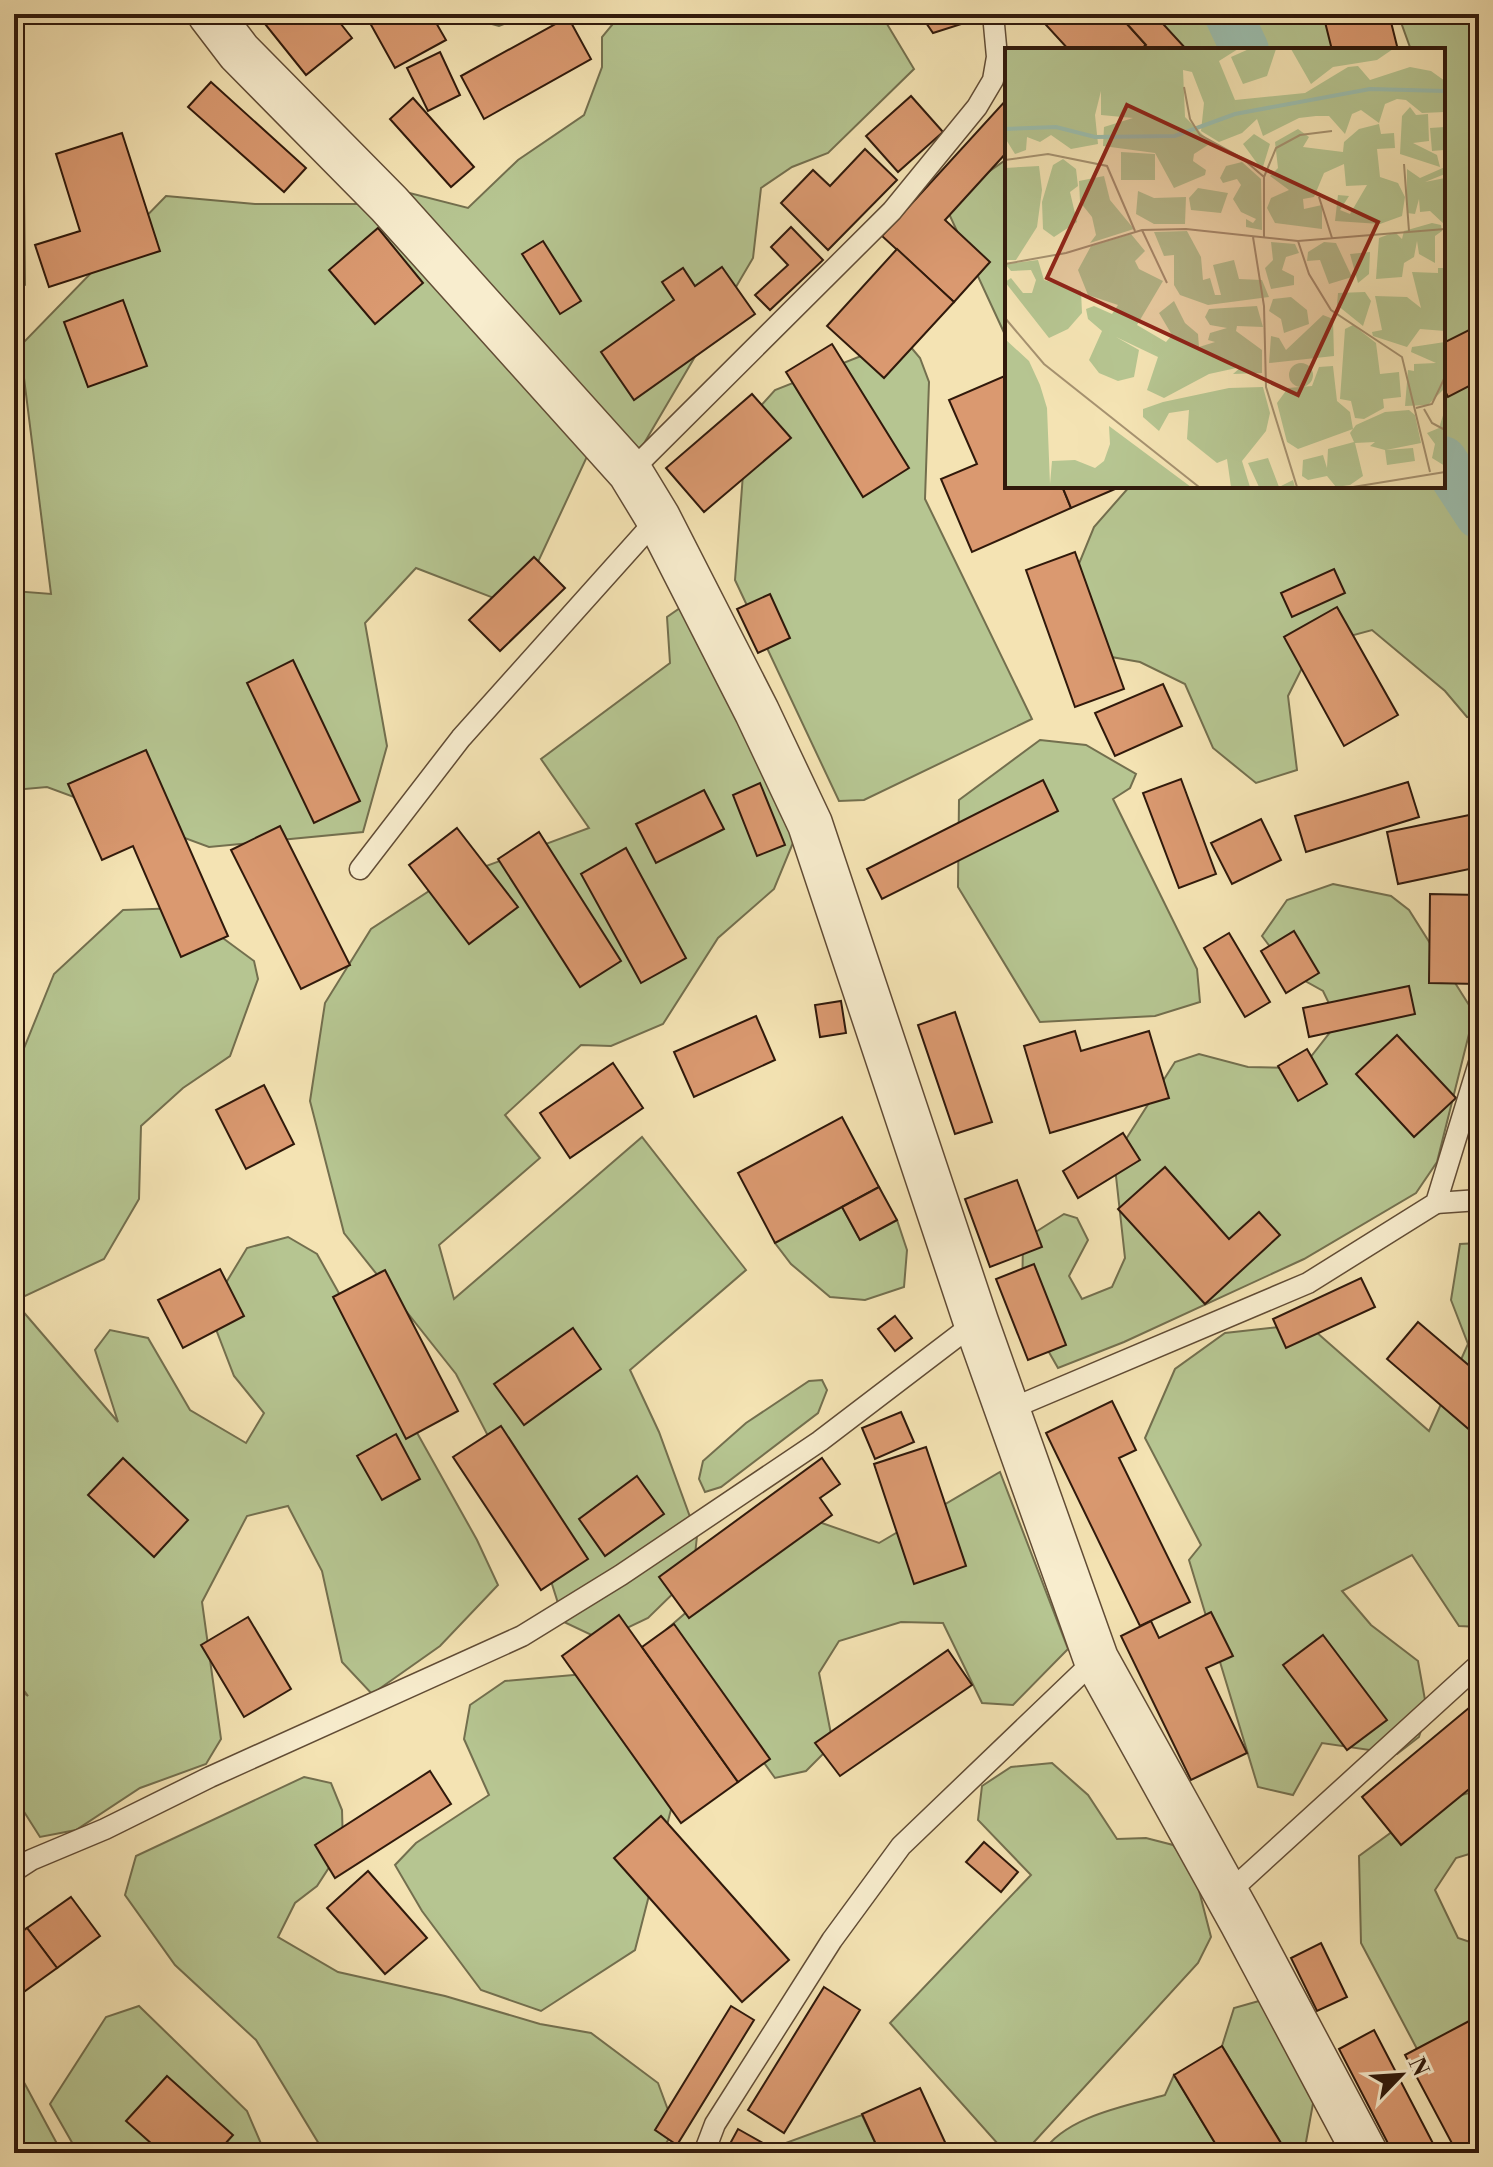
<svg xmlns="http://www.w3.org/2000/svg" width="1493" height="2167" viewBox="0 0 1493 2167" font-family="'Libre Bodoni',serif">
<rect width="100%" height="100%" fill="#f4e3b3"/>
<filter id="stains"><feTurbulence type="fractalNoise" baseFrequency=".0025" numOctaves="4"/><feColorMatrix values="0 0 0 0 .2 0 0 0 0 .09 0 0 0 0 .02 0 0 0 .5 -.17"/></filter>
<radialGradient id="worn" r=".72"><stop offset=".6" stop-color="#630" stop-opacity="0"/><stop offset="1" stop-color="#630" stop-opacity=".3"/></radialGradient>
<g fill="#b6c591" stroke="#736f4e" stroke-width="2">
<polygon points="455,14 530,14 499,26"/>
<polygon points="621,14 881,14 914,69 828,153 792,167 761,188 753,258 636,457 394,189 468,208 518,160 584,115 602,67 602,37"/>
<polygon points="1136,14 1355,14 1386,50 1153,50"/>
<polygon points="1398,14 1479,14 1479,718 1467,717 1445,691 1372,630 1313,646 1288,696 1297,770 1256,783 1213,748 1185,684 1140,662 1077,651 1062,605 1094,527 1130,486 1443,486 1443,50 1411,50"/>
<polygon points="14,139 24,181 25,285 14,291"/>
<polygon points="1007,159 1007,339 944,203"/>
<polygon points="166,196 255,204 375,204 591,448 517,607 416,568 365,623 387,746 363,832 209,847 47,787 14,790 14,591 51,594 20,346"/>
<polygon points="904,339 920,358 929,382 925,499 1032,719 864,800 839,801 735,580 747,421 775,390"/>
<polygon points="680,608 780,799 795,838 774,889 718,938 663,1024 611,1046 581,1045 505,1115 540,1158 439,1245 454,1299 642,1137 746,1270 630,1370 659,1432 697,1536 693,1574 648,1618 602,1640 564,1622 532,1521 456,1374 344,1233 310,1101 325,1003 371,929 443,882 589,828 541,759 670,663 667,617"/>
<polygon points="1040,740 1086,745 1136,774 1130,788 1113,799 1197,969 1200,1002 1155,1016 1040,1022 958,887 959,800"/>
<polygon points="1333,884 1391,896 1409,910 1469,1005 1471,1026 1437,1162 1416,1193 1304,1259 1124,1342 1058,1368 1022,1305 1023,1240 1064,1214 1077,1218 1088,1240 1069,1276 1082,1299 1112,1287 1125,1258 1114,1158 1175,1062 1199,1054 1248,1067 1302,1068 1338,1022 1323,991 1289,972 1262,936 1287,900"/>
<polygon points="182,908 254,961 258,979 230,1056 183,1088 141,1126 139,1199 104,1259 14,1301 118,1422 95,1350 110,1330 148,1338 190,1410 246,1443 264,1413 234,1376 209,1311 247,1248 288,1237 317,1254 477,1540 498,1585 440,1646 372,1694 342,1662 322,1571 288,1506 247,1516 202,1602 221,1739 206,1764 140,1788 76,1830 40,1837 14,1796 14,1686 28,1696 14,1677 14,1073 54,974 123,910"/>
<polygon points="842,1207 860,1240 897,1220 907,1250 904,1287 865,1300 830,1297 791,1264 775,1243"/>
<polygon points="1479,1243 1479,1627 1459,1626 1412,1555 1342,1591 1371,1625 1418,1661 1427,1711 1419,1737 1397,1754 1322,1743 1293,1795 1258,1787 1189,1560 1201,1545 1145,1438 1175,1369 1225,1333 1307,1324 1429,1431 1468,1344 1451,1300 1460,1244"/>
<polygon points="822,1380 827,1390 818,1413 721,1487 705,1492 699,1479 703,1461 746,1423 809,1381"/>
<polygon points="1000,1472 1068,1649 1013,1705 982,1703 943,1623 901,1622 839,1641 819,1673 833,1744 806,1771 775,1778 667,1629 799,1515 879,1543"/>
<polygon points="596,1673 676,1790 635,1950 541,2011 481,1990 422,1911 395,1865 416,1843 489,1795 464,1739 470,1705 505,1681"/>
<polygon points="1052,1763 1088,1795 1117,1839 1146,1838 1173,1845 1195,1875 1211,1937 1198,1963 1024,2153 1006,2153 890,2023 1031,1875 978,1820 982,1786 1011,1767"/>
<polygon points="304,1777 331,1783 342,1810 343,1846 317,1886 295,1903 278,1937 338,1972 445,1996 540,2024 591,2033 658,2083 675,2129 660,2153 321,2153 319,2144 256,2040 175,1965 125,1895 136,1856"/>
<polygon points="1479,1790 1479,1851 1456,1858 1435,1890 1458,1938 1479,1945 1479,2153 1472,2153 1361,1943 1359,1856 1430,1804"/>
<polygon points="1259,2001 1314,2098 1304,2153 1287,2153 1222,2046 1234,2008"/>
<polygon points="139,2006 247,2111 265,2153 78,2153 50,2104 106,2017"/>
<polygon points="14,2071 19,2073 62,2153 14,2153"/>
<path d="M1174,2075L1221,2153H1042C1066,2116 1126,2106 1165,2095Z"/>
<polygon points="862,2115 880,2153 769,2153 772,2148"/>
</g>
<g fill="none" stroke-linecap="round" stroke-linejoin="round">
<g stroke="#9cbeae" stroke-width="48">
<polyline points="1228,14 1245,50"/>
<polyline points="1443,460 1479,515"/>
</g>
</g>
<g fill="#da9970" stroke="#30190b" stroke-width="2">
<polygon points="45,14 68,14 50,23"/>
<polygon points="257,14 333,14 352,38 306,75"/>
<polygon points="365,14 431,14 446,40 395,68"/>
<polygon points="920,14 970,14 974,20 933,33"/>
<polygon points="1036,14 1118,14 1146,45 1140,50 1069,50"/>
<polygon points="1140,14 1154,14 1187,50 1140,50 1146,45 1128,25"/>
<polygon points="1323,14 1389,14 1398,50 1332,50"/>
<polygon points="568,17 591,59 484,119 461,76"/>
<polygon points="440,52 460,95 428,111 407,68"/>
<polygon points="211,82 306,168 284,192 188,107"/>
<polygon points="911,96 943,132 898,172 866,136"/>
<polygon points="413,98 474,167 451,187 390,119"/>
<polygon points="1007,99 1007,152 945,220 990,262 954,302 882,236"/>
<polygon points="122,133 160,251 49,287 35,245 80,231 56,154"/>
<polygon points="865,149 897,180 828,250 781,203 813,170 830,186"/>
<polygon points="791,227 823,260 770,310 755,295 788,265 771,247"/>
<polygon points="378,228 423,283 375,324 329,270"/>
<polygon points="543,241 581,301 560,314 522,254"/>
<polygon points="897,249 954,302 884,378 827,326"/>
<polygon points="722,267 755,314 634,400 601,352 674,300 662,282 683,268 695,286"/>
<polygon points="123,300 147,366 88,387 64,322"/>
<polygon points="1479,325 1479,381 1448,397 1443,387 1443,343"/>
<polygon points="832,344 909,468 863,497 786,372"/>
<polygon points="1007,375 1007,486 1062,486 1071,508 972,552 941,479 977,464 949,400"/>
<polygon points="752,394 791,438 704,512 666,468"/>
<polygon points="1062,486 1122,486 1071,508"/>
<polygon points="1075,552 1124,689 1075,707 1026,570"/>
<polygon points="534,557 565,588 500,651 469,620"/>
<polygon points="1334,569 1345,593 1292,617 1281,593"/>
<polygon points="770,594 790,638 758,653 737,609"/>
<polygon points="1337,607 1398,715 1344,746 1284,637"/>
<polygon points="293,660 360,801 314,823 247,683"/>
<polygon points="1163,684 1182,726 1115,756 1095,713"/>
<polygon points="146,750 228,936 181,957 133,846 102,860 68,784"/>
<polygon points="1181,779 1216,874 1179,888 1143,793"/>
<polygon points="1043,780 1058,811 882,899 867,869"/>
<polygon points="1408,782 1419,817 1306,852 1295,816"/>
<polygon points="760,783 785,845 757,856 733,795"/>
<polygon points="704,790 724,829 656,863 636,824"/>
<polygon points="1479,813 1479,867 1398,884 1387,832"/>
<polygon points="1261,819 1281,860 1232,884 1211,843"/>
<polygon points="280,826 350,965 301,989 231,850"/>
<polygon points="457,828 518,907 469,944 409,865"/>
<polygon points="539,832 621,961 580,987 498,859"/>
<polygon points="626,848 686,958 641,983 581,874"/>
<polygon points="1430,894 1479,895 1477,984 1429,983"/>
<polygon points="1294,931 1319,973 1286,993 1261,951"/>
<polygon points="1229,933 1270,1002 1245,1017 1204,948"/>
<polygon points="1409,986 1415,1014 1309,1037 1303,1008"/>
<polygon points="841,1001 846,1033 820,1037 815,1005"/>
<polygon points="955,1012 992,1122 955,1134 918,1025"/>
<polygon points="756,1016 775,1060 694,1097 674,1052"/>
<polygon points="1075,1031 1081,1051 1149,1031 1169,1098 1050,1133 1024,1046"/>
<polygon points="1397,1035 1456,1098 1414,1137 1356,1074"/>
<polygon points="1307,1049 1327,1084 1298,1101 1278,1066"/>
<polygon points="613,1063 643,1108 570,1158 540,1113"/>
<polygon points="264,1085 294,1144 246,1169 216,1110"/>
<polygon points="842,1117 879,1187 775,1243 738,1173"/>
<polygon points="1123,1133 1140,1160 1078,1198 1063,1171"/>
<polygon points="1165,1167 1229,1239 1259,1212 1280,1235 1205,1304 1118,1209"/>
<polygon points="1017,1180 1042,1247 990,1267 965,1199"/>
<polygon points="879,1187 897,1220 860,1240 842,1207"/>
<polygon points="1034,1264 1066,1345 1028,1360 996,1279"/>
<polygon points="220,1269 244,1316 183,1348 158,1300"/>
<polygon points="385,1270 458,1411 406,1439 333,1297"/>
<polygon points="1361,1278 1375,1307 1286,1348 1273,1319"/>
<polygon points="895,1316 912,1338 895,1351 878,1329"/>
<polygon points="1418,1322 1479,1374 1479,1438 1387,1359"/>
<polygon points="573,1328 601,1369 524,1425 494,1384"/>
<polygon points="1112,1401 1136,1450 1119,1458 1190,1602 1140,1626 1046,1433"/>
<polygon points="901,1412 914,1442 875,1459 862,1428"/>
<polygon points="501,1426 588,1559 541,1590 453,1457"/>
<polygon points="396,1434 420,1479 382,1500 357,1456"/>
<polygon points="926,1447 966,1566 914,1584 874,1464"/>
<polygon points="123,1458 188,1520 154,1557 88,1495"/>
<polygon points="822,1458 840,1484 820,1498 832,1515 689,1618 659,1577"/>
<polygon points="637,1476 664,1514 605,1556 579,1519"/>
<polygon points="1211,1612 1233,1656 1206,1668 1247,1753 1191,1780 1121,1636 1151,1621 1159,1638"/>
<polygon points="619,1615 738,1782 681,1823 562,1656"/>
<polygon points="248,1617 291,1689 244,1717 201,1645"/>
<polygon points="674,1624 770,1759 738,1782 642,1647"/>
<polygon points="1323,1635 1387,1720 1347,1750 1283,1665"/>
<polygon points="948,1650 972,1685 840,1776 815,1743"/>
<polygon points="1476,1702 1479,1705 1479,1781 1401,1845 1362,1797"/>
<polygon points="430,1771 451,1804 335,1878 315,1845"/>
<polygon points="661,1816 789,1960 742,2002 614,1858"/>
<polygon points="984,1842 1018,1872 1001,1892 966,1862"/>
<polygon points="368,1871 427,1938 385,1974 327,1908"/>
<polygon points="71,1897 100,1936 57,1968 27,1928"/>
<polygon points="27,1928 57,1968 14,1999 14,1938"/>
<polygon points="1321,1943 1347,1997 1317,2011 1291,1958"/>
<polygon points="824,1987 860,2010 784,2133 748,2110"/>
<polygon points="731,2006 754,2020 677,2145 655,2130"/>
<polygon points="1473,2019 1479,2032 1479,2139 1456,2151 1405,2055"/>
<polygon points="1374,2030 1438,2153 1393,2153 1339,2049"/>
<polygon points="1222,2046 1287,2153 1221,2153 1174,2075"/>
<polygon points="167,2076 233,2135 217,2153 162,2153 126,2121"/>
<polygon points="920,2088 950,2153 880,2153 862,2114"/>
<polygon points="738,2129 772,2148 769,2153 725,2153"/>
</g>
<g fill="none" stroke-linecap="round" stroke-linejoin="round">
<g stroke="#614c35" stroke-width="23">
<g id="service">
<polyline points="630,472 892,211 977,107 993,80 997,57 993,14"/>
<polyline points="360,869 461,738 658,518"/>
<polyline points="1436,1203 1479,1200"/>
<polyline points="1008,1410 1308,1283 1436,1203 1479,1063"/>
<polyline points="14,1871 31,1860 105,1829 210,1777 522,1636 621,1575 820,1441 976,1322"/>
<polyline points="1227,1894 1475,1668"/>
<polyline points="704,2153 715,2124 832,1940 901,1846 1096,1659"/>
</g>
</g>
<g stroke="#614c35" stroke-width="47">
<polyline id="tertiary" points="210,14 239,52 389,204 630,472 658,518 757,712 810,824 976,1322 1096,1659 1242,1922 1365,2153"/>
</g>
<use href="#service" stroke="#f8edce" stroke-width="20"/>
<use href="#tertiary" stroke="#f8edce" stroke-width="44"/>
</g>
<g transform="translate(1005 48)">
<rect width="440" height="440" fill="#f4e3b3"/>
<path d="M0,1H233L214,13L230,52L300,45L343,19L353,18L365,32L405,19L426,23L440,33V64L417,65L401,52L392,51L380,56L374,75L356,62L347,66L340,86L324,68H311L294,70L258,88L252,71L237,85L214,94L196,83L199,55L187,24L178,22L180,69L206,95L189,106L188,113L201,122L200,127L169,140L150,105L98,98L99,79L128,70L96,67V43L90,67L93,96L66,101L46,87L35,94L22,89L21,102L10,106L0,90ZM244,1H271L262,28L238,36L226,9ZM286,1H388L372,12L328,19L306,36ZM405,59L411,67L423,66L424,93L408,95L432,107L435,119L395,106L397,68ZM374,76L376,86L389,85L390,100L372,101L375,129L393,135L400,149L397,168L375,176L330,173L333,147L344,148L335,162L345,166L362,137L341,138L339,116L319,125L309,149L298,151L299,161L317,157V181L270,175L262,160L266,150L284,142L265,128L273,120L270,94L293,81L304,89L298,99L338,104L339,94L354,81ZM440,79V109L439,102L427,103L425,80ZM249,86L265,96L257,122L238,96ZM116,104L150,106V132H116ZM58,111L71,121L73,138L65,144L72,174L49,189L38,181L37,154L48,117ZM237,114L256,131L257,182L241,179V171L248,175L251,171L236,164L228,151L236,137L232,131L218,135L215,130L221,118ZM34,118L37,142L32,179L11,212H0V120ZM440,119V126L420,134L440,130V177L425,163L415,164L414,151L410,166L402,165V121L415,130ZM99,128L105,152L129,181L85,195L91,187L87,169L75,154L74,133ZM193,140L223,145L216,165L186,162L184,150ZM133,143L149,150L181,149L180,176H149L131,166ZM427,175L436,177L437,183L430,188V215L414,206L412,193L409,209L399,215L397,229L371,231L374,190L390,184L397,191L399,183ZM182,183L196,209L198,232L205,230L210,247H216L208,217L229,212L234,231L257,232L264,249L203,257L175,247L169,237V207L159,208L149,184ZM126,186L140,203L130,213L134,221L158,233L132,277L161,294L167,287L154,265L169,253L180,275L193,286L194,299L210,294L203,292L205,285L222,280L205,277L200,269L204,261L252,258L258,279L232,278L231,283L257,302V325L228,326L236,319L204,326L159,350L142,342L153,309L111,289L134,302L129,329L113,333L94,325L84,312L97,283L83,271L81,261L89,258L107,266L113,257L83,247L73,222L86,198ZM266,194L290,196L294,205L281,209L277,222L289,228V237L266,241L260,220L268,212ZM319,194L331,195L347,229L324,236L315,212L302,213L303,204ZM365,204L364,226L353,235L345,206ZM33,212L39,232L76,243L77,265L63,281L44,290L0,234L6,230L18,245H27L31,232L26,222L6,223L0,216ZM433,220H440V283L415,281L402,299L368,288L367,284L377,282L370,248L402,249L416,260L407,224L433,225ZM360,244L366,253L358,278L332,257L333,245ZM286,249L302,262L304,276L279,285L276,271L264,263L268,251ZM318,267L328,271L329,308L264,315L266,288L274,290L281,302ZM348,277L371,295L375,326L394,324L396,349L378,351L379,360L359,371L350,370L346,353L335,351L340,281ZM0,291L24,313L35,337L42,360L45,436L47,413L70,412L90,420L99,413L105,396L104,378L186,439H0ZM440,294V340L423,357L400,358L403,322L409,323V316L431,315L406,304L407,299ZM284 327a12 12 0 1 1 24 0a12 12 0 1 1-24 0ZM328,318L332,353L345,364L348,381L293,401L282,394L272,355L283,340L307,338L314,319ZM258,339L265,365L261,383L237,413L245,439H226L222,411L212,415L182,391L184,362L164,365L154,383L138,369V361L158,354L224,340ZM440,361V418L427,410L430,396L422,385L434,380ZM404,362L410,367L416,395L381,402L408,400L410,413L382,417L380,402L365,398L370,394L350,395L358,428L345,437L331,439L322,428L303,432L297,428L298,412L318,407L322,420L323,401L349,394L345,385L351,377L380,364ZM263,410L274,439L288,432L290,439H254L243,415Z" fill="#b6c591"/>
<path fill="none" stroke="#9cbeae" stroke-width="4" d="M0,81L51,79L90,89L170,88L230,66L365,41L440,43"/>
<path fill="none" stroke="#a69270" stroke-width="2" d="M179,39L185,71L195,87L237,110L259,129V190M0,112L43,106L102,118L130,183M399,116L404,183M259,129L271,100L295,87L327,83M314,149L327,190M137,182L162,235M248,189L259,258L261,339L292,439M293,193L304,226L326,262L397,309L425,424M0,216L61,205L137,182L181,181L293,193L440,181M0,270L39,316L194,439M411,360L427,356L440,329M419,361L427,375L440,382M348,439L440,424"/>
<path fill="#8f2418" fill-opacity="0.15" stroke="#8f2418" stroke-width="4" d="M122,57L373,174L293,347L42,230Z"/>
<rect width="440" height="440" fill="none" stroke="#30190b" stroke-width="4"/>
</g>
<rect width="1493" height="2167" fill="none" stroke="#f4e3b3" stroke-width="48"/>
<rect x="16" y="16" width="1461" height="2135" fill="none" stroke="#30190b" stroke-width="4"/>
<rect x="24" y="24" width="1445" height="2119" fill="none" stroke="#30190b" stroke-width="2"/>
<g transform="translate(1401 2075) rotate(65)" stroke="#f8edce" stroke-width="6" paint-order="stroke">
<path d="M0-6L14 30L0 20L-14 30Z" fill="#30190b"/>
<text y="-12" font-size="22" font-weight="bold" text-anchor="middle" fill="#30190b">N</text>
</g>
<rect width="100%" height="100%" filter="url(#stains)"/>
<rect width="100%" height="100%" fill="url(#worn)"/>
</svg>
